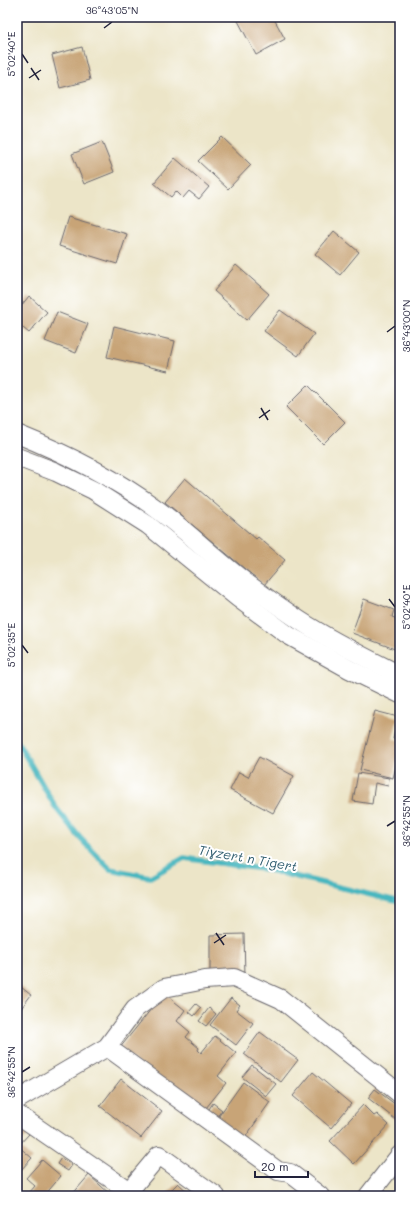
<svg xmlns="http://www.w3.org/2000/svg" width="417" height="1213" viewBox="0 0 417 1213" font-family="Mali,sans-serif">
<rect width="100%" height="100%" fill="#fff"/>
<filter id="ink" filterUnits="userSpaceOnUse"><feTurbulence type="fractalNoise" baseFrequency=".025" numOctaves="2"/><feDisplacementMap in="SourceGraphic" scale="8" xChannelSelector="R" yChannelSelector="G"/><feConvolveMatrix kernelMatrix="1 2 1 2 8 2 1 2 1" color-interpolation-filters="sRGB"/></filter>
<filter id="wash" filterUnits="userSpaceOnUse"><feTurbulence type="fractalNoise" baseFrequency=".012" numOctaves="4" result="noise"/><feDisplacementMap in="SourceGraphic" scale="16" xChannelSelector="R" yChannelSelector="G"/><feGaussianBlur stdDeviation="0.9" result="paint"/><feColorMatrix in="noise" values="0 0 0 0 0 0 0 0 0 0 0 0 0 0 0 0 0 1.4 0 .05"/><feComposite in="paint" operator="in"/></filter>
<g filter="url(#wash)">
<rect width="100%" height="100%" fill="#ece5c8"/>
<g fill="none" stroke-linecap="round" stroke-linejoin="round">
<polyline stroke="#48b7c0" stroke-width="5.5" points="17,741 56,808 80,838 110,869 150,877 184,858 269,870 400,902"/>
</g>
<g id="blocks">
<g fill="#c8a477">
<polygon points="236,17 273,17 285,39 256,55"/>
<polygon points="82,47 90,80 60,88 52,55"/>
<polygon points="222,137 251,165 228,189 198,161"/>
<polygon points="102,142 114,172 84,184 72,154"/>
<polygon points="175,158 209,187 199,199 189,191 183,198 176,191 171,197 154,183"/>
<polygon points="68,217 127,234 117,264 59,246"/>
<polygon points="334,231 359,252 340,275 315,254"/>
<polygon points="236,265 269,294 247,320 214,291"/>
<polygon points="29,296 47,312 29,333 17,323 17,311"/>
<polygon points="280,310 314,334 298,356 264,331"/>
<polygon points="57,312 88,324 76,353 45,341"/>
<polygon points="114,326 175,341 168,371 107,357"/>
<polygon points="308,385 345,422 323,444 286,407"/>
<polygon points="185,478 256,539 258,537 285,560 264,585 165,502"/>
<polygon points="364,599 394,610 392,617 400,620 400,651 352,633"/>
<polygon points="375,711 398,717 393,739 400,740 400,750 393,778 360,770"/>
<polygon points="259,757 294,776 273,813 230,790 239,772 248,777"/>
<polygon points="358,773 389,778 388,786 375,783 372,804 353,801"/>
<polygon points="244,934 245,976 210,976 210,935"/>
<polygon points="17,984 31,995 17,1014"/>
<polygon points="164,993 185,1010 177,1021 190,1032 186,1037 199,1048 198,1050 201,1053 215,1036 236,1053 218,1076 226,1083 202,1113 119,1049"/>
<polygon points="231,998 240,1005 236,1010 253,1023 236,1045 210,1025"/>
<polygon points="196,1004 201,1008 194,1016 189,1012"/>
<polygon points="209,1008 216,1014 206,1026 199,1021"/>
<polygon points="260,1032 298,1060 281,1082 244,1054"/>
<polygon points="252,1065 276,1084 266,1096 242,1077"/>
<polygon points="313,1072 351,1104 331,1128 293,1096"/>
<polygon points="121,1079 162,1111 141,1138 100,1106"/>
<polygon points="243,1082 270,1102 244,1139 216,1120"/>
<polygon points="375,1089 400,1108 400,1123 368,1098"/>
<polygon points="213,1103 222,1110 216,1118 207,1112"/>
<polygon points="363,1105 374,1116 377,1114 389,1125 354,1164 330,1141"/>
<polygon points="17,1123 29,1134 18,1146 32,1158 19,1172 17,1170"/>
<polygon points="61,1158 72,1165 68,1171 57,1164"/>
<polygon points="42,1160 61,1176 44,1196 33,1196 29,1193 35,1186 26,1178"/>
<polygon points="89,1175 112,1196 71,1196"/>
<polygon points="178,1183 192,1196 165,1196"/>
</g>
</g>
</g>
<g filter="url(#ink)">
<use href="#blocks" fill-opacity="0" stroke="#69666c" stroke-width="1"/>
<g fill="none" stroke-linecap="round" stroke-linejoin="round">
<g stroke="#69666c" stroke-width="20">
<g id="minor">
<path d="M17,434C67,454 115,478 158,510C191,534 219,563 252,587C267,598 283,609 299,620C331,641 366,658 400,675"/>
<polyline points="17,457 56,472 93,490 148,525 238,598 288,635 349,669 400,694"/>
<polyline points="107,1047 278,1171 290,1173 320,1196"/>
<polyline points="17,1100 107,1047 135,1009 164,988 205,980 234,978 281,999 400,1094"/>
<polyline points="17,1114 129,1191 159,1155 216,1196"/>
<polyline points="368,1196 400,1155"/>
</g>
</g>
<use href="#minor" stroke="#fff" stroke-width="18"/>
</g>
</g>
<path fill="none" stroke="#22223b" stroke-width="1.5" d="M104,28L112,22M22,54L28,63M31,68L39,80M29,78L41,70M387,332L395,326M261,408L268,420M259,418L270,410M389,599L395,607M22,645L28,653M387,826L395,821M216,933L224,945M214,943L226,935M22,1072L30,1067"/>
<g text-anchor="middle" stroke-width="4" stroke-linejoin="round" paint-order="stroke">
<g font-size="13" font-style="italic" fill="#315e70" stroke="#fff">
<text transform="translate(248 858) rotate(10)" y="5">Tiɣzert n Tigert</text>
</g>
</g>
<rect width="417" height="1213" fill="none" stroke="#fff" stroke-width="44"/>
<path d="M255 1171v6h53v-6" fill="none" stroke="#22223b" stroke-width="2"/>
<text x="261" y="1171" font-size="12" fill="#22223b" stroke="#ffffff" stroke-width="3" paint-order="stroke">20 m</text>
<rect x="22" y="22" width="373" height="1169" fill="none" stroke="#22223b" stroke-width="1.5"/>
<g font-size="10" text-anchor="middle" fill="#22223b">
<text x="112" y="14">36°43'05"N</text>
<text transform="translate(11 54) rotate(-90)" y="4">5°02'40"E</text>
<text transform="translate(406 326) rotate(-90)" y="4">36°43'00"N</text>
<text transform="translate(406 607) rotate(-90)" y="4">5°02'40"E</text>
<text transform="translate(11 645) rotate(-90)" y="4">5°02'35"E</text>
<text transform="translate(406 821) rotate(-90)" y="4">36°42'55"N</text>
<text transform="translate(11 1072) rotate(-90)" y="4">36°42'55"N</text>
</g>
</svg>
